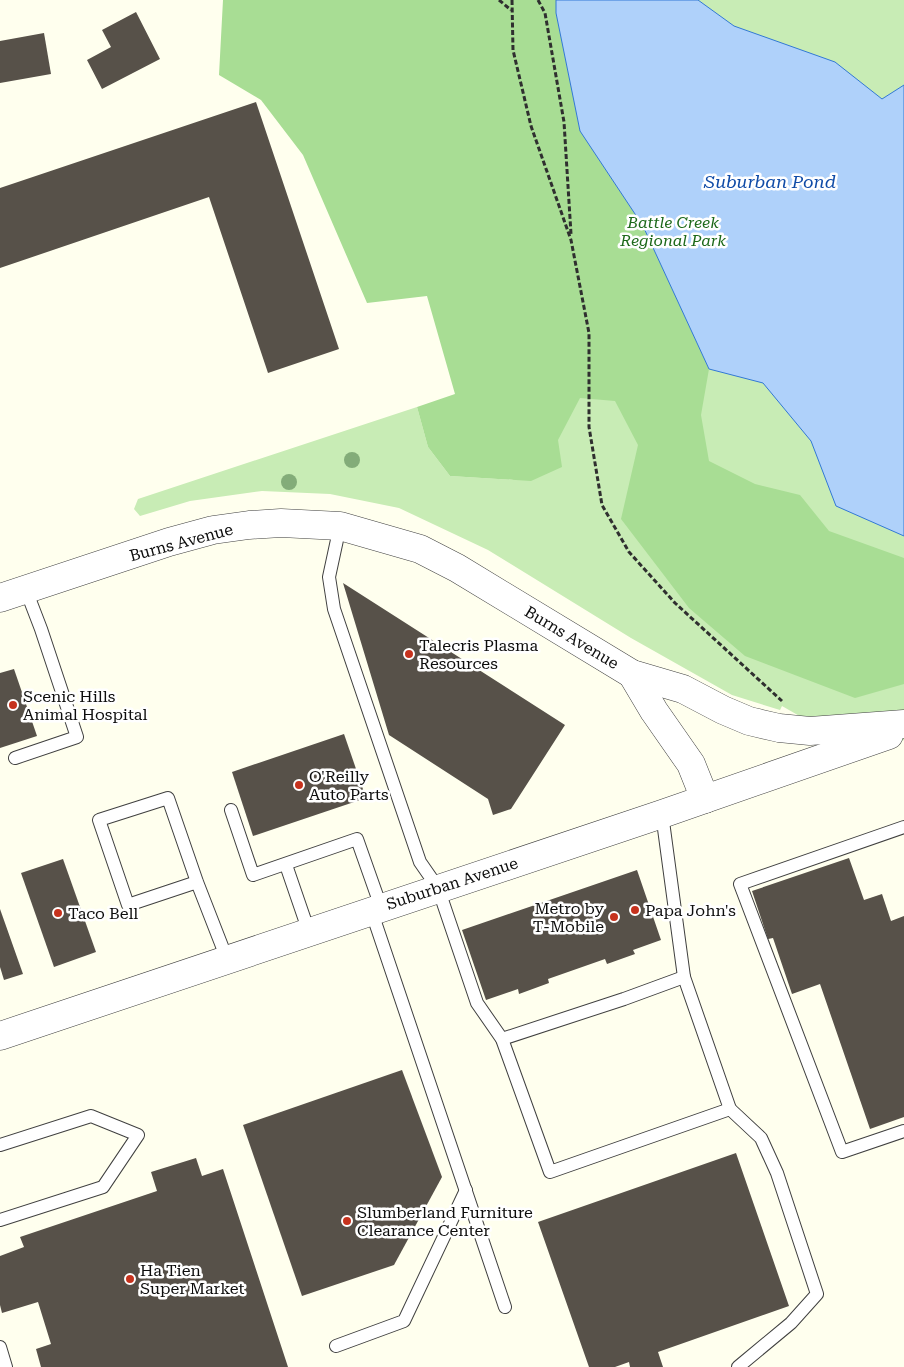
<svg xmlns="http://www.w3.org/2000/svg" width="904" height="1367" viewBox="0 0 904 1367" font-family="'Roboto Serif',serif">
<rect width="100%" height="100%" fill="#ffe"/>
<polygon fill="#c8ecb5" points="291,0 904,0 904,740 864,753 782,706 780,710 732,695 631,638 488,550 399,508 330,494 262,491 190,501 140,516 134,509 138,499 417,407 428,447 450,476 513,480"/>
<polygon fill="#a8dd94" points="223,0 556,0 556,13 580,131 643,226 709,369 701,415 709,461 755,484 800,495 829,531 904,558 904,684 855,698 745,656 689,608 621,519 638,445 615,401 580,398 558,440 562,467 531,481 450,476 428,447 417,407 455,394 427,296 367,303 303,155 261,100 219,75"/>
<polygon fill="#afd1fa" stroke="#3278d5" points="556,0 698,0 734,26 835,62 882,99 904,85 904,536 836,506 811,441 763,383 709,369 643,226 580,131 556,13"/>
<g fill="#575149">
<polygon points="136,12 160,59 102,89 87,60 111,47 102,30"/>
<polygon points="44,33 51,74 0,83 0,41"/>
<polygon points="256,102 339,349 268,373 209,197 0,268 0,188"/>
<polygon points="343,583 565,725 511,809 493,815 488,799 389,735"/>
<polygon points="14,669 37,736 0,748 0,673"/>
<polygon points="344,734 366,798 253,836 232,772"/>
<polygon points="849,858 864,900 882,894 891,921 904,916 904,1117 870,1129 820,984 792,994 773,938 768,939 752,891"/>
<polygon points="63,859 96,952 54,967 21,873"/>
<polygon points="637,870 661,940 633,950 635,954 607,964 605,959 548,979 549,983 519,994 518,989 486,1000 462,930"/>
<polygon points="0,909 23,974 4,980 0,967"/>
<polygon points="402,1070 442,1177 394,1265 302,1296 243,1125"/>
<polygon points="736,1153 789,1306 658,1352 663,1367 630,1367 629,1362 615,1367 589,1367 538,1222"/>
<polygon points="196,1158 202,1176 223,1169 288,1367 41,1367 36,1349 51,1344 38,1302 2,1313 0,1305 0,1256 24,1247 20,1237 157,1191 151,1172"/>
</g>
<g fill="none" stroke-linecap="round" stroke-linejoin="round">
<g stroke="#404040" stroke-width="14">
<g id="service">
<polyline points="340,526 329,577 334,609 420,862 438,888 477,1003 502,1039 550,1172 730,1109 684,977 662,814"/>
<polyline points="15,758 77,737 41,629 26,590"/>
<polyline points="231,810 253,875 357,839 381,907"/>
<polyline points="904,827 740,884 842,1152 904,1131"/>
<polyline points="286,865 309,932"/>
<polyline points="197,882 128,905 99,820 168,798 197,882 227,959"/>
<polyline points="371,910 505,1307"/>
<polyline points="502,1039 624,999 684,977"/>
<polyline points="730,1109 761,1138 777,1173 817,1294 791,1323 738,1367"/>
<polyline points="0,1145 91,1116 138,1135 103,1187 0,1220"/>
<polyline points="336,1346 404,1321 466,1190"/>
<polyline points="0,1347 6,1367"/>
</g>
</g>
<g stroke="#404040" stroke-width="29">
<g id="tertiary">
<polyline points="0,598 169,542 213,530 249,525 281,523 340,526 420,549 457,568 632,674 683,689 723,710 749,721 779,728 810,731 904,724"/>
<polyline points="632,674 654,711 691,764 705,799"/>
<polyline points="0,1036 662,814 889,735"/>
</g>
</g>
<g stroke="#2f2f2f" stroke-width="3" stroke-dasharray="5 2.5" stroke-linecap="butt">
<polyline points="499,0 511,10"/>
<polyline points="512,0 513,50 531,126 571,240 589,333 589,427 602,505 629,552 675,603 782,701"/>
<polyline points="538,0 545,13 564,122 571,234"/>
</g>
<use href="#service" stroke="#fff" stroke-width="12"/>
<use href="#tertiary" stroke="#fff" stroke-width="28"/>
</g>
<g fill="#83ac79">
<circle cx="352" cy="460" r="8"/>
<circle cx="289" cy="482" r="8"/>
</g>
<g fill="#c6321d" stroke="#fff" stroke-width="2">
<circle cx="409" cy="654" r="5"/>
<circle cx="13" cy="705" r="5"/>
<circle cx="299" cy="785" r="5"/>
<circle cx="635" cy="910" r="5"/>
<circle cx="58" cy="913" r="5"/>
<circle cx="614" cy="917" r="5"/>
<circle cx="347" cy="1221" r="5"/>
<circle cx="130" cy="1279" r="5"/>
</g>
<g text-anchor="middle" stroke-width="5" stroke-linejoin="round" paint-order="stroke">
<g font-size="16" font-style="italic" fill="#1d691a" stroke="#fff">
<text x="673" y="228">Battle Creek<tspan x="673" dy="18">Regional Park</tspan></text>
</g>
<g font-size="16" fill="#0d0d0d" stroke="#fff">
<text transform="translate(181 542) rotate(-15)" y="6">Burns Avenue</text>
<text transform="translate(572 637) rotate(31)" y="6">Burns Avenue</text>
<text transform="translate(452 883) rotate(-18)" y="6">Suburban Avenue</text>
</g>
<g font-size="16" fill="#0d0d0d" stroke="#fff" text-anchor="start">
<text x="419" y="651">Talecris Plasma<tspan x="419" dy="18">Resources</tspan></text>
<text x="23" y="702">Scenic Hills<tspan x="23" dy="18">Animal Hospital</tspan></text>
<text x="309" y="782">O'Reilly<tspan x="309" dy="18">Auto Parts</tspan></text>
<text x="604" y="914" text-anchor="end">Metro by<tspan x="604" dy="18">T-Mobile</tspan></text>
<text x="645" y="916">Papa John's</text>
<text x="68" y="919">Taco Bell</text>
<text x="357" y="1218">Slumberland Furniture<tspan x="357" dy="18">Clearance Center</tspan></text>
<text x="140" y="1276">Ha Tien<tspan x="140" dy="18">Super Market</tspan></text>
</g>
<g font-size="18" font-style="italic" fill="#0f4ba7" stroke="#fff">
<text x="770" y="188">Suburban Pond</text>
</g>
</g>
</svg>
